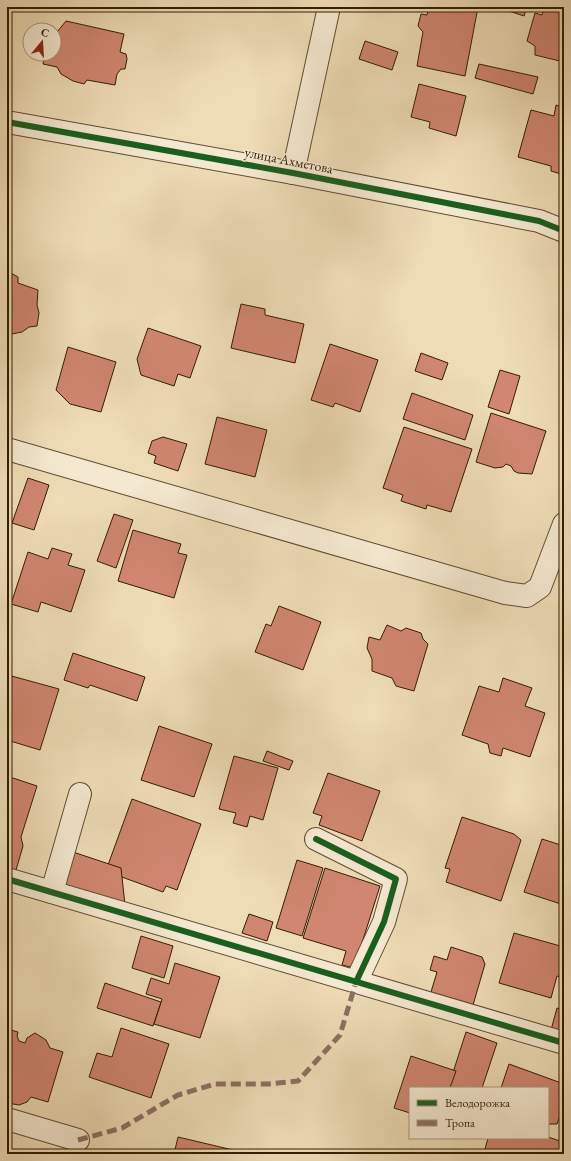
<svg xmlns="http://www.w3.org/2000/svg" width="571" height="1161" viewBox="0 0 571 1161" font-family="'EB Garamond',serif">
<rect width="100%" height="100%" fill="#eedcb6"/>
<filter id="stains"><feTurbulence type="fractalNoise" baseFrequency=".005" numOctaves="4"/><feColorMatrix values="0 0 0 0 .2 0 0 0 0 .09 0 0 0 0 .02 0 0 0 .5 -.17"/></filter>
<radialGradient id="worn" r=".72"><stop offset=".6" stop-color="#630" stop-opacity="0"/><stop offset="1" stop-color="#630" stop-opacity=".3"/></radialGradient>
<g fill="#d08670" stroke="#331c03">
<polygon points="429,7 478,7 465,76 417,66 423,32 418,26 421,14 427,15"/>
<polygon points="497,7 527,7 524,16"/>
<polygon points="544,7 564,7 564,62 535,55 535,46 527,41 535,13 542,15"/>
<polygon points="66,21 124,34 120,52 126,54 127,59 125,69 121,69 117,74 115,85 87,80 84,84 73,81 61,74 57,67 43,64 45,54 54,54 54,32 57,32"/>
<polygon points="365,41 398,52 392,70 359,59"/>
<polygon points="479,64 538,77 533,94 475,78"/>
<polygon points="419,84 466,96 456,136 429,128 430,122 411,117"/>
<polygon points="556,105 564,108 564,175 551,171 551,166 518,157 531,110 554,116"/>
<polygon points="7,271 18,277 18,283 38,290 37,305 39,313 37,326 29,327 22,332 7,335"/>
<polygon points="241,304 265,309 265,315 304,324 295,363 231,348"/>
<polygon points="148,328 201,346 190,378 178,374 174,386 141,375 137,359"/>
<polygon points="330,344 378,360 360,412 335,403 333,407 311,400"/>
<polygon points="68,347 116,362 101,412 70,404 56,390"/>
<polygon points="421,353 448,363 442,380 415,371"/>
<polygon points="500,370 520,376 509,414 488,407"/>
<polygon points="412,393 473,415 465,440 403,419"/>
<polygon points="491,413 546,431 532,474 518,473 514,471 511,466 506,464 503,467 495,468 476,462"/>
<polygon points="217,417 267,430 255,477 205,464"/>
<polygon points="404,427 472,449 451,512 427,505 426,509 401,501 403,495 383,488"/>
<polygon points="163,437 187,444 178,471 154,463 156,456 148,453 152,441"/>
<polygon points="28,478 49,485 34,530 12,523"/>
<polygon points="114,514 133,520 116,568 97,561"/>
<polygon points="133,530 181,544 178,553 187,555 174,598 118,581"/>
<polygon points="52,548 72,554 68,565 85,570 71,612 41,602 38,612 11,604 28,552 48,559"/>
<polygon points="279,606 321,622 303,670 255,652 266,624 271,626"/>
<polygon points="387,625 401,631 406,628 421,633 423,639 428,644 414,691 396,686 392,678 372,671 372,659 367,648 369,637 380,640"/>
<polygon points="564,637 564,651 560,650"/>
<polygon points="73,653 145,677 137,701 90,685 88,688 64,680"/>
<polygon points="8,675 59,689 40,750 7,740"/>
<polygon points="503,678 532,688 525,706 545,713 530,757 503,748 501,756 490,753 488,744 462,735 479,686 499,692"/>
<polygon points="159,726 212,744 194,797 141,780"/>
<polygon points="267,751 293,761 289,770 263,761"/>
<polygon points="234,756 278,768 263,820 250,816 247,827 233,823 236,813 219,809"/>
<polygon points="328,773 380,791 362,841 319,825 322,816 313,813"/>
<polygon points="7,776 37,786 21,837 23,846 16,870 7,867"/>
<polygon points="132,799 201,824 177,890 166,886 163,892 119,876 120,870 108,865"/>
<polygon points="462,817 514,834 521,840 501,901 446,882 450,869 445,868"/>
<polygon points="542,839 564,846 564,905 524,892"/>
<polygon points="73,852 121,868 125,905 62,885"/>
<polygon points="297,860 323,868 302,936 276,928"/>
<polygon points="325,868 380,886 354,968 342,965 346,951 303,938"/>
<polygon points="249,914 273,922 267,941 242,933"/>
<polygon points="514,933 564,947 564,978 557,976 551,998 499,983"/>
<polygon points="141,936 173,946 164,978 132,968"/>
<polygon points="451,947 482,957 485,964 473,1005 431,992 437,972 430,970 434,956 447,960"/>
<polygon points="175,963 220,977 200,1038 154,1024 162,999 146,994 151,978 169,984"/>
<polygon points="105,983 161,1002 153,1026 97,1008"/>
<polygon points="557,1008 564,1010 564,1034 551,1030"/>
<polygon points="121,1028 169,1044 151,1098 89,1077 97,1053 112,1057"/>
<polygon points="7,1029 18,1032 17,1036 19,1041 25,1043 27,1038 35,1033 46,1040 50,1048 63,1052 48,1102 31,1097 27,1102 19,1105 7,1103"/>
<polygon points="466,1032 497,1043 482,1088 448,1088"/>
<polygon points="411,1056 456,1071 450,1088 410,1088 410,1113 394,1108"/>
<polygon points="509,1064 564,1084 564,1105 557,1124 548,1124 548,1088 501,1088"/>
<polygon points="178,1137 233,1150 232,1154 174,1154"/>
<polygon points="548,1137 563,1142 560,1154 484,1153 488,1138"/>
<polygon points="412,1149 426,1154 410,1154"/>
</g>
<g fill="none" stroke-linecap="round" stroke-linejoin="round">
<g stroke="#624c30" stroke-width="24">
<g id="minor">
<polyline points="7,122 293,173 539,221 564,231"/>
<polyline points="293,173 329,7"/>
<polyline points="7,449 505,593 527,596 540,587 564,524"/>
<polyline points="316,839 396,879 384,922 356,982"/>
<polyline points="7,879 564,1043"/>
<polyline points="52,892 80,794"/>
<polyline points="7,1119 78,1140"/>
</g>
</g>
<use href="#minor" stroke="#f4e8d0" stroke-width="22"/>
<polyline stroke="#8d6e63" stroke-width="5" stroke-dasharray="10 5" stroke-linecap="butt" points="78,1140 122,1128 178,1095 215,1084 268,1084 298,1081 340,1035 356,982"/>
<g stroke="#f4e8d0" stroke-width="8">
<g id="cycleway">
<polyline points="7,122 293,173 539,221 564,231"/>
<polyline points="316,839 396,879 384,922 356,982"/>
<polyline points="7,879 564,1043"/>
</g>
</g>
<use href="#cycleway" stroke="#1b5e20" stroke-width="6"/>
</g>
<g text-anchor="middle" stroke-width="3" stroke-linejoin="round" paint-order="stroke">
<g font-size="14" fill="#331c03" stroke="#f4e8d0">
<text transform="translate(289 160) rotate(11)" y="5">улица Ахметова</text>
</g>
</g>
<rect width="571" height="1161" fill="none" stroke="#eedcb6" stroke-width="24"/>
<rect x="8" y="8" width="555" height="1145" fill="none" stroke="#331c03" stroke-width="2"/>
<rect x="12" y="12" width="547" height="1137" fill="none" stroke="#331c03"/>
<rect x="409" y="1087" width="140" height="52" fill="#f4e8d0" stroke="#a7967e"/>
<rect x="417" y="1100" width="20" height="6" fill="#1b5e20" stroke="#a7967e"/>
<text x="445" y="1107" font-size="12" fill="#331c03">Велодорожка</text>
<rect x="417" y="1120" width="20" height="6" fill="#8d6e63" stroke="#a7967e"/>
<text x="445" y="1127" font-size="12" fill="#331c03">Тропа</text>
<g transform="translate(42 42) rotate(18)"><circle r="19" fill="#f4e8d0" stroke="#a7967e"/>
<path d="M0-3L7 15L0 10L-7 15Z" fill="#8f2418"/>
<text y="-6" font-size="11" font-weight="bold" text-anchor="middle" fill="#331c03">С</text>
</g>
<rect width="100%" height="100%" filter="url(#stains)"/>
<rect width="100%" height="100%" fill="url(#worn)"/>
</svg>
